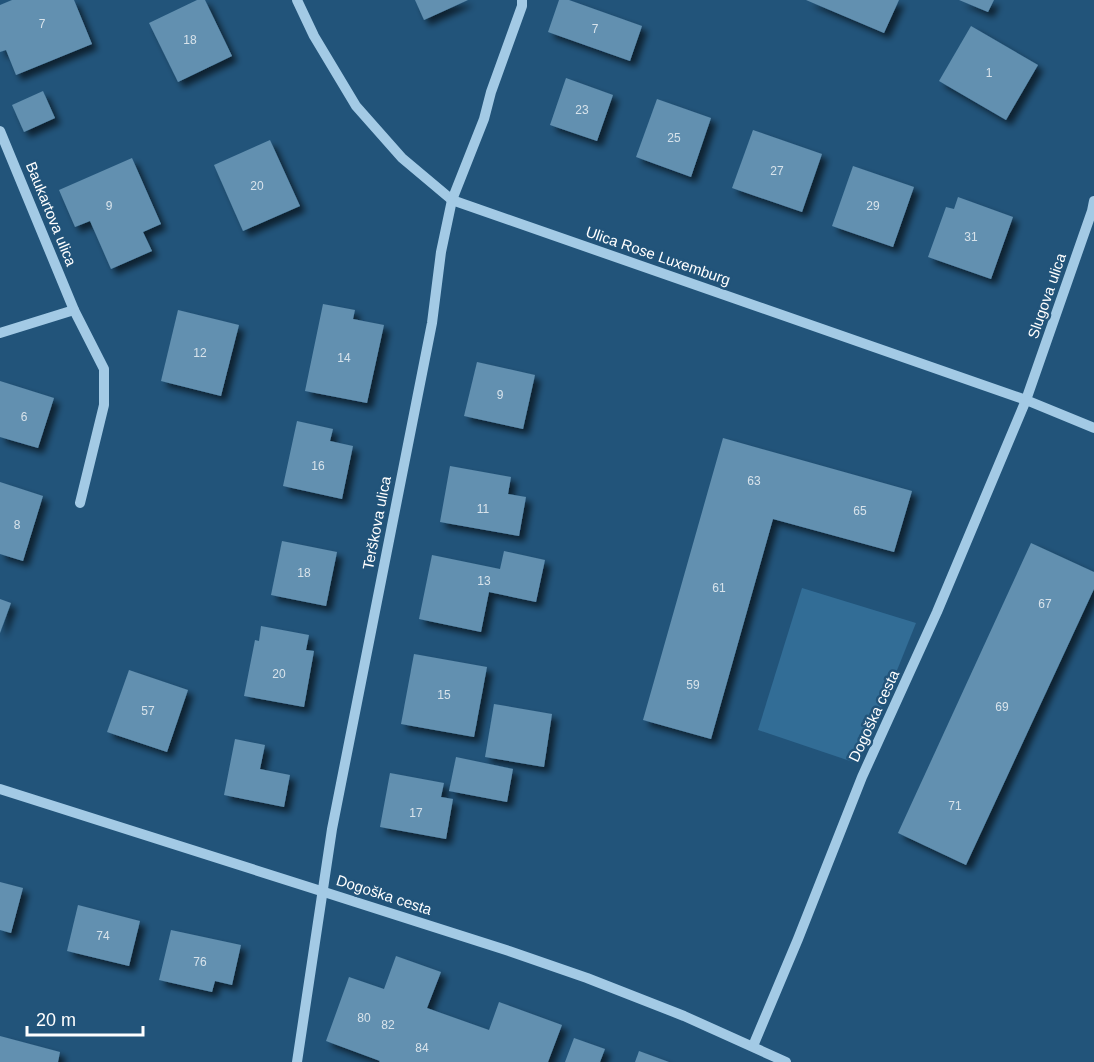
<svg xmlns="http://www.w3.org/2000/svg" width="1094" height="1062" viewBox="0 0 1094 1062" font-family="Arial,sans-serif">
<defs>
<filter id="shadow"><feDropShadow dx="5.5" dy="5.5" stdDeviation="3" flood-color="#0009"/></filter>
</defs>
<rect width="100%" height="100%" fill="#22547a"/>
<polygon fill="#326d96" points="802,588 916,623 865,750 853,762 758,730"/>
<g fill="#6290b0" filter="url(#shadow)">
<polygon points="12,0 74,0 92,44 16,75 6,50 0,52 0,5"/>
<polygon points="197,0 205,0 232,56 178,82 149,23"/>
<polygon points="415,0 468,0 424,20"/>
<polygon points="559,0 569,0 642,26 630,61 548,32"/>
<polygon points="806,0 899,0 884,33"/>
<polygon points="959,0 994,0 988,12"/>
<polygon points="971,26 1038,65 1006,120 939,81"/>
<polygon points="566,78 613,95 597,141 550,125"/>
<polygon points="43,91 55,118 24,132 12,105"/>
<polygon points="657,99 711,118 691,177 636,157"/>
<polygon points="753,130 822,154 802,212 732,188"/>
<polygon points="270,140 300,206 243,231 214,165"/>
<polygon points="132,158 161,224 143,232 152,251 111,269 90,221 75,227 59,190"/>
<polygon points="853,166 914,187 893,247 832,226"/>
<polygon points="958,197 1013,217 991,279 928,257 946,207 954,209"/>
<polygon points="323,304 355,310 353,319 384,325 367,403 305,391"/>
<polygon points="178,310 239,325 221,396 161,381"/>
<polygon points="477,362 535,375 523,429 464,416"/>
<polygon points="0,381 54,398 38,448 0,437"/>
<polygon points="297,421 333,429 330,441 353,446 342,499 283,486"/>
<polygon points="723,438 912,491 894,552 773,519 711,739 643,720"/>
<polygon points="450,466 511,477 508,494 526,497 519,536 440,522"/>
<polygon points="0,482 43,496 23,561 0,554"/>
<polygon points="282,541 337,552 326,606 271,595"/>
<polygon points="1031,543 1094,572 1094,589 966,865 898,833"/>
<polygon points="504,551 545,560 536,602 489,592 481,632 419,619 432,555 500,569"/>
<polygon points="0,599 11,603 0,633"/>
<polygon points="261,626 309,635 306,650 314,651 304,707 244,696 255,640 259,641"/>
<polygon points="414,654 487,667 474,737 401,724"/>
<polygon points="129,670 188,690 167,752 107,732"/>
<polygon points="494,704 552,714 544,767 485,757"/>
<polygon points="235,739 265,745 260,769 290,775 284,807 224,795"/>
<polygon points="456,757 513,769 507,802 449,791"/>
<polygon points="390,773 444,783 441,797 453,799 446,839 380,827"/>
<polygon points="0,882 23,888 11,933 0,930"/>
<polygon points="78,905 140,921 129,966 67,951"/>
<polygon points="171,930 241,945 232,985 215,981 212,992 159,980"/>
<polygon points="396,956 441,972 427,1008 489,1030 499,1002 562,1025 548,1062 379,1062 380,1061 326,1041 349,977 384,989"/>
<polygon points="0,1036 60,1052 58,1062 0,1062"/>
<polygon points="574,1038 605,1049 600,1062 565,1062"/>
<polygon points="639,1051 669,1062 635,1062"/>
</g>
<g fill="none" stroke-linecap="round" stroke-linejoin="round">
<g stroke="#a3cae5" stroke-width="10">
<polyline points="297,0 314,36 356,106 402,158 452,200 1026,400 1094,428"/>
<polyline points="0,131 74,310 104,369 104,405 80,503"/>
<polyline points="0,333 74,310"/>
<polyline points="0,789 321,891 509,951 587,978 684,1016 786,1062"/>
<polyline points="753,1046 798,939 862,777 937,612 1026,400 1092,211 1094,201"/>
<polyline points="297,1062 332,829 432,323 441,252 452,200 484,119 491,92 522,6 522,0"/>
</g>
</g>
<g text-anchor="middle" stroke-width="5" stroke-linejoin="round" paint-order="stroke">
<g font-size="12" fill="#d8e3eb">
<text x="42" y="28">7</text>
<text x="595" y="33">7</text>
<text x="190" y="44">18</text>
<text x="989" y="77">1</text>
<text x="582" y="114">23</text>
<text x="674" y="142">25</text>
<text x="777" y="175">27</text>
<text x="257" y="190">20</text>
<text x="109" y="210">9</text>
<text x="873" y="210">29</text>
<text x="971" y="241">31</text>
<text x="200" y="357">12</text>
<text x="344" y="362">14</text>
<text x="500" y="399">9</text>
<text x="24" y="421">6</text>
<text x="318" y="470">16</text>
<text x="754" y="485">63</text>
<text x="483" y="513">11</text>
<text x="860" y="515">65</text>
<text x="17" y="529">8</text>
<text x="304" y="577">18</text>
<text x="484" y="585">13</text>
<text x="719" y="592">61</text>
<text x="1045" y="608">67</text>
<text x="279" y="678">20</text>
<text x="693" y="689">59</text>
<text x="444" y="699">15</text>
<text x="1002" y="711">69</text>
<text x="148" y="715">57</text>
<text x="955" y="810">71</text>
<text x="416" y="817">17</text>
<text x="103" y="940">74</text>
<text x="200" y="966">76</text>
<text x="364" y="1022">80</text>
<text x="388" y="1029">82</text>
<text x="422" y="1052">84</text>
</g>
<g font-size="15" fill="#fff" stroke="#22547a">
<text transform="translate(51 214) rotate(68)" y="5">Baukartova ulica</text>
<text transform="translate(658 256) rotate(19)" y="5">Ulica Rose Luxemburg</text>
<text transform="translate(1047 296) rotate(-71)" y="5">Slugova ulica</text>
<text transform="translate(377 523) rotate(-79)" y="5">Terškova ulica</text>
<text transform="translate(874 716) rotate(-65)" y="5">Dogoška cesta</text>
<text transform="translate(384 895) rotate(18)" y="5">Dogoška cesta</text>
</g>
</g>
<path d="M27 1026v9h116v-9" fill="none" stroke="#ffffff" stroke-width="3"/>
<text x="36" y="1026" font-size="18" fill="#ffffff" stroke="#22547a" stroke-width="4.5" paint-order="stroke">20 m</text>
</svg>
